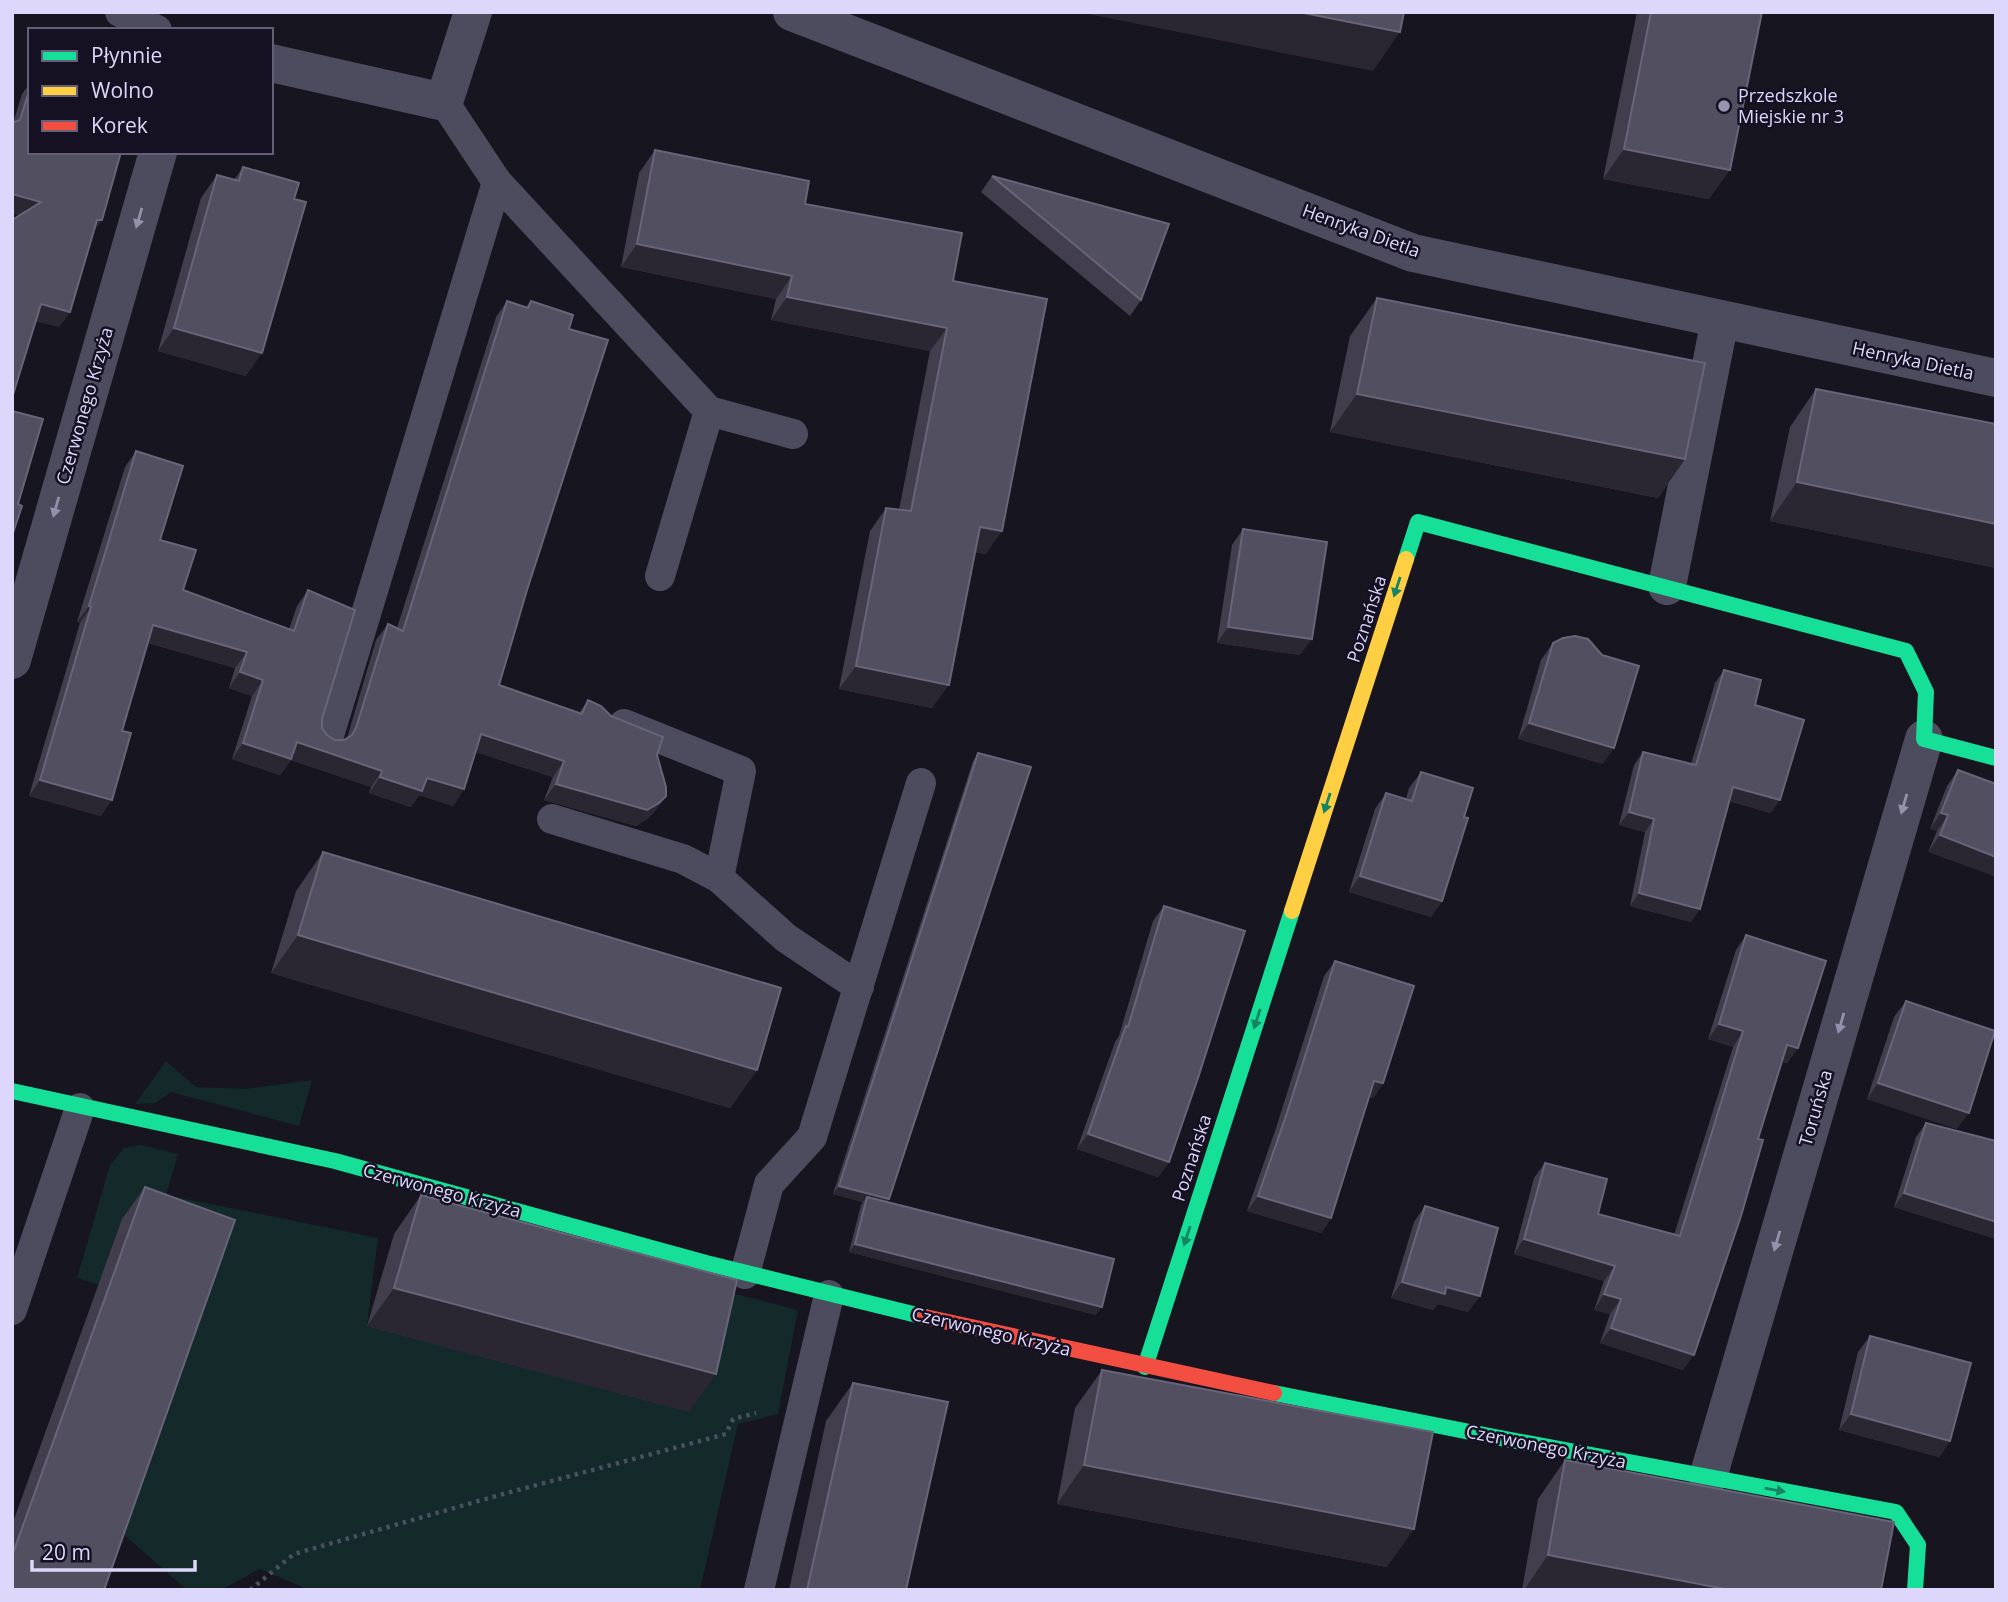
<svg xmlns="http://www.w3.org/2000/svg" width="2008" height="1602" viewBox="0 0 2008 1602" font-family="'Open Sans',sans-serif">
<rect width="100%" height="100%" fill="#17151f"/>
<g fill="#14292a">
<polygon points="166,1061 196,1087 244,1089 312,1080 299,1126 171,1092 155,1103 135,1104"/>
<polygon points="141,1145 178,1154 166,1195 378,1238 367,1326 688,1412 641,1270 798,1310 778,1414 738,1424 700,1590 310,1590 259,1569 221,1590 187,1590 115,1527 99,1285 77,1278 110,1165 124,1148"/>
</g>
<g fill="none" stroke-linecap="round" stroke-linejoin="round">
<polyline stroke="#48515e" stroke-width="4.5" stroke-dasharray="3.5 5" stroke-linecap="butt" points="250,1590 294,1554 496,1496 726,1434 733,1419 756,1413"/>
<g stroke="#4d4b5e" stroke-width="30">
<polyline points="120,12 157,30"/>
<polyline points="444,102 497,182 709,411 793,434"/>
<polyline points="660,576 709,411"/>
<polyline points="624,724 741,771 719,878"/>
<polyline points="328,739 497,182"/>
<polyline points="552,819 683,859 719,878 786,938 859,987"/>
<polyline points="745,1274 769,1184 812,1137 921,783"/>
<polyline points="12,1310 80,1108"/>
<polyline points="759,1590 829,1295"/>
</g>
<g stroke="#4d4b5e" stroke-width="38">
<polyline points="792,12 1413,253 1996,378"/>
<polyline points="271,63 444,102 473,12"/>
<polyline points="1667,586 1720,320"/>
<polyline points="12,660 158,152"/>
<polyline points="1708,1477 1924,739"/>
</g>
<g stroke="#16e098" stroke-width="16">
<polyline points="1406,559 1418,522 1906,651 1926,692 1924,739 1996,758"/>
<polyline points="12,1091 335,1161 706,1263 925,1317"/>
<polyline points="1145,1367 1292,911"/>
<polyline points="1274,1393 1495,1437 1896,1512 1918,1545 1915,1590"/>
</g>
<polyline stroke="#ffcf43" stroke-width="16" points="1292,911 1406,559"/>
<polyline stroke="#f24e42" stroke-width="16" points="925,1317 1274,1393"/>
</g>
<g fill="#423e4e">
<polygon points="1637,12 1762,12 1709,199 1603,179"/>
<polygon points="30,83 30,152 93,232 70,312 59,327 20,215 12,213 13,123 22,94"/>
<polygon points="655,150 805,204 953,281 986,554 975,552 932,708 839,689 870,531 886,508 899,510 930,351 771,320 776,299 621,267 639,173"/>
<polygon points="243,167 246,376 158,351 201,198 217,175 234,180"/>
<polygon points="992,176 1141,300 1130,316 981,192"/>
<polygon points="1377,298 1685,459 1658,498 1330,432 1350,336"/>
<polygon points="507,301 526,307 531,301 569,329 527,590 499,685 579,713 588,700 611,716 657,755 666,796 654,812 647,819 636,826 544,800 553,777 476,752 464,789 453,806 419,795 411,807 369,793 371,787 291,760 280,775 232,759 252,696 229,688 235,668 148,643 122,731 101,816 29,796 80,623 77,622 125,467 136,451 160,540 183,590 289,629 297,606 308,590 322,719 322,728 327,735 335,740 344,740 347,738 376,640 388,624 397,628 496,317"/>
<polygon points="1816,389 1996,424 1996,568 1770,521 1790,427"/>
<polygon points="1243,529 1300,655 1217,643 1232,545"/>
<polygon points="1553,643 1603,764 1518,739 1541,660"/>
<polygon points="1724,670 1755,705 1771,813 1729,801 1691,922 1630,906 1645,832 1619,825 1634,765 1643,752 1691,764 1715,683"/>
<polygon points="978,753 889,1199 887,1202 1096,1315 849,1252 861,1205 863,1202 833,1194 973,761"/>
<polygon points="1958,770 1996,784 1928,852 1937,831 1930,829 1947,786"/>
<polygon points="1421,772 1464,817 1442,901 1431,917 1349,892 1375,809 1386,793 1406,799 1409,788"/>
<polygon points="323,852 757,1070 730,1108 271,973 296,891"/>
<polygon points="1164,906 1169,1162 1158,1177 1077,1149 1115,1042 1119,1036 1153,921"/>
<polygon points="1746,935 1798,1048 1787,1063 1782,1062 1683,1370 1600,1343 1610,1314 1594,1310 1604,1281 1514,1254 1534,1178 1545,1163 1598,1214 1674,1235 1733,1047 1708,1039 1736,950"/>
<polygon points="1335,961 1383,1083 1373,1098 1369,1097 1331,1218 1321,1233 1247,1211 1276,1128 1324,976"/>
<polygon points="1906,1001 1957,1129 1867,1099 1894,1017"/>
<polygon points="1926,1123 1996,1141 1996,1239 1894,1207 1916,1137"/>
<polygon points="145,1187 12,1590 12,1525 122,1219"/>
<polygon points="421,1195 689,1412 367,1326 394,1234"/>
<polygon points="1425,1206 1468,1312 1438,1304 1433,1310 1391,1298 1414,1222"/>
<polygon points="1870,1336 1950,1441 1939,1457 1839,1430 1858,1352"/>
<polygon points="1102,1370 1387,1567 1057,1504 1075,1408"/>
<polygon points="853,1383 906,1590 789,1590 826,1421"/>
<polygon points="1565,1460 1881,1590 1522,1590 1538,1499"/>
</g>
<g fill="#2a2733">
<polygon points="1078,12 1299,12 1400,32 1373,71"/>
<polygon points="1624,149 1730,170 1709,199 1603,179"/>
<polygon points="12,194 41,202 30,218 12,213"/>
<polygon points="97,220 102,220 91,236"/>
<polygon points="637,244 792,276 776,299 621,267"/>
<polygon points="787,297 947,328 930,351 771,320"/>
<polygon points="41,304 70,312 59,327 30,320"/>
<polygon points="174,328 262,353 246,376 158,351"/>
<polygon points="1357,394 1685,459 1658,498 1330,432"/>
<polygon points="1797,482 1996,524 1996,568 1770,521"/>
<polygon points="980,527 1002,531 986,554 964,550"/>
<polygon points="89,606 91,607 80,623 77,622"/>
<polygon points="153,625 247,652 235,668 142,641"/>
<polygon points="1228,627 1312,639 1300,655 1217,643"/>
<polygon points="856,666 949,685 932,708 839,689"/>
<polygon points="240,672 263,680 252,696 229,688"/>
<polygon points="1529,723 1614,748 1603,764 1518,739"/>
<polygon points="481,734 564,761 553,777 470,750"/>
<polygon points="297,742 382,771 371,787 291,760 280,775 232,759 243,743"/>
<polygon points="380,777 427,778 464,789 453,806 419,795 411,807 369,793"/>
<polygon points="40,780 112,800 101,816 29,796"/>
<polygon points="556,784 666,796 654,812 647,819 636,826 544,800"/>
<polygon points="1733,787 1780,800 1771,813 1724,799"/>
<polygon points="1629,812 1654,819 1645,832 1619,825"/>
<polygon points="1941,813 1948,815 1937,831 1930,829"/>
<polygon points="1940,835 1996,857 1996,877 1928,852"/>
<polygon points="1360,876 1442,901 1431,917 1349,892"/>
<polygon points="1639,893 1700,909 1691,922 1630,906"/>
<polygon points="298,935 757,1070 730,1108 271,973"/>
<polygon points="1719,1024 1743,1031 1733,1047 1708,1039"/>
<polygon points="1787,1045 1798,1048 1787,1063 1777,1060"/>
<polygon points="1374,1081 1383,1083 1373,1098 1364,1096"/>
<polygon points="1878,1083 1969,1113 1957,1129 1867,1099"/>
<polygon points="1088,1134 1169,1162 1158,1177 1077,1149"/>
<polygon points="839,1186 889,1199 883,1207 867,1197 863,1202 833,1194"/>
<polygon points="1904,1193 1996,1222 1996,1239 1894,1207"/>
<polygon points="1258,1196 1331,1218 1321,1233 1247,1211"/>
<polygon points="1524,1239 1615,1266 1604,1281 1514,1254"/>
<polygon points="855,1244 1102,1307 1096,1315 849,1252"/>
<polygon points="1402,1282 1446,1287 1480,1296 1468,1312 1438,1304 1433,1310 1391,1298"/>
<polygon points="394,1288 716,1374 689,1412 367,1326"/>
<polygon points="1604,1294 1621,1299 1610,1314 1594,1310"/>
<polygon points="1611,1328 1694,1355 1683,1370 1600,1343"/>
<polygon points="1851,1414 1950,1441 1939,1457 1839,1430"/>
<polygon points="1084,1465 1414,1529 1387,1567 1057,1504"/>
<polygon points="1548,1555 1730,1590 1524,1590"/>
</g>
<g fill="#524f61" stroke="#686479" stroke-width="2">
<polygon points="1299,12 1404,12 1400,32"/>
<polygon points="1651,12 1762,12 1730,170 1624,149"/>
<polygon points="30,88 30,152 121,152 102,220 97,220 70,312 41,304 12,398 12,220 41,202 12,194 12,123 20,120"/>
<polygon points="655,150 809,181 805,204 962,233 953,281 1047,299 1002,531 980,527 949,685 856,666 886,508 911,511 947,328 787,297 792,276 637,244"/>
<polygon points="243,167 299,183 294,199 306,202 262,353 174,328 217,175 239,181"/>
<polygon points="992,176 1169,224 1141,300"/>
<polygon points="1377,298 1705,363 1685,459 1357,394"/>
<polygon points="507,301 528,308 531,301 573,315 569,329 608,340 527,590 499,685 582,714 588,700 601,706 611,716 663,737 657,755 666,787 666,796 659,803 647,810 556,784 564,761 481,734 464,789 427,778 422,791 380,777 382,771 297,742 291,759 243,743 263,680 240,672 247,652 153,625 122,731 131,733 112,800 40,780 91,607 89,606 136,451 183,466 160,540 196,550 183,590 294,631 308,590 355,610 322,719 322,728 327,735 335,740 344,740 352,735 356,728 388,624 403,631"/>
<polygon points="1816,389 1996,424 1996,524 1797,482"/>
<polygon points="12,411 43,419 18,504 22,506 12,536"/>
<polygon points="1243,529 1327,542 1312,639 1228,627"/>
<polygon points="1575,636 1588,639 1602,655 1639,666 1614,748 1529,723 1553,643 1563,638"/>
<polygon points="1724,670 1761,680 1755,705 1804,720 1780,800 1733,787 1700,909 1639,893 1654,819 1629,812 1643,752 1696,765"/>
<polygon points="978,753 1031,767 889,1199 839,1186"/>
<polygon points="1958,770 1996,784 1996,857 1940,835 1948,815 1941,813"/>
<polygon points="1421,772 1473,788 1464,817 1468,818 1442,901 1360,876 1386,793 1412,801"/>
<polygon points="323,852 781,988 757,1070 298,935"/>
<polygon points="1164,906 1245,931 1199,1075 1169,1162 1088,1134 1126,1026 1128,1027"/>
<polygon points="1746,935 1826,961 1798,1048 1787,1045 1758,1139 1763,1140 1741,1216 1694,1355 1611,1328 1621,1299 1604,1294 1615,1266 1524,1239 1545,1163 1607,1179 1598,1214 1680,1236 1743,1031 1719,1024"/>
<polygon points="1335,961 1414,986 1383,1083 1374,1081 1331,1218 1258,1196 1287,1113"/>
<polygon points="1906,1001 1995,1031 1969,1113 1878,1083"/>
<polygon points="1926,1123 1996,1141 1996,1222 1904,1193"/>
<polygon points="145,1187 235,1220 104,1590 12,1590 12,1556"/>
<polygon points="421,1195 737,1280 716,1374 394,1288"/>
<polygon points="867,1197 1114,1259 1102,1307 855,1244"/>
<polygon points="1425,1206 1498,1228 1480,1296 1446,1287 1445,1294 1402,1282"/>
<polygon points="1870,1336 1971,1363 1950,1441 1851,1414"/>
<polygon points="1102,1370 1433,1432 1414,1529 1084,1465"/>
<polygon points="853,1383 948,1402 906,1590 807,1590"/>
<polygon points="1565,1460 1894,1522 1881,1590 1730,1590 1548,1555"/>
</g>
<defs><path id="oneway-solid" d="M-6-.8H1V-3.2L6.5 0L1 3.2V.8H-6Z" transform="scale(1.75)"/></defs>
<g fill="#9591ac">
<use href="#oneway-solid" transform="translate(139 218) rotate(106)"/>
<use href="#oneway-solid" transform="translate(56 507) rotate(106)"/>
<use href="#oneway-solid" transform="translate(1904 804) rotate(106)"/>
<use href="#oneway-solid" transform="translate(1841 1023) rotate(106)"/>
<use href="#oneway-solid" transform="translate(1777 1241) rotate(106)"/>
</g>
<g fill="#168363">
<use href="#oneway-solid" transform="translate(1397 587) rotate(108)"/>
<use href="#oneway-solid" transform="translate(1327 803) rotate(108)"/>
<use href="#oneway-solid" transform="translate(1257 1019) rotate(108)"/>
<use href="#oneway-solid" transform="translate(1187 1236) rotate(108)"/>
<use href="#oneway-solid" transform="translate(1775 1490) rotate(10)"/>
</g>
<circle fill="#9893ae" stroke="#151123" stroke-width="2.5" cx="1724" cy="106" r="7"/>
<g text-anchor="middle" stroke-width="5" stroke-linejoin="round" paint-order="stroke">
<g font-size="18" fill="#ddd7fb" stroke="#151123" text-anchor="start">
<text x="1738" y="102">Przedszkole<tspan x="1738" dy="21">Miejskie nr 3</tspan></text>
</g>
<g font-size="18" fill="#ddd7fb" stroke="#151123">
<text transform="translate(1361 231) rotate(20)" y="6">Henryka Dietla</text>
<text transform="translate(1913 361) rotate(12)" y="6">Henryka Dietla</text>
<text transform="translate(85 406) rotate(-74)" y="6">Czerwonego Krzyża</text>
<text transform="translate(1367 619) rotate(-72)" y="6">Poznańska</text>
<text transform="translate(1816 1108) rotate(-74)" y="6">Toruńska</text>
<text transform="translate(1192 1158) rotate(-72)" y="6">Poznańska</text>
<text transform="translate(442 1191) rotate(15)" y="6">Czerwonego Krzyża</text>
<text transform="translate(991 1332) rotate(13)" y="6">Czerwonego Krzyża</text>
<text transform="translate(1546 1447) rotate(11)" y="6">Czerwonego Krzyża</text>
</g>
</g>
<rect width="2008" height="1602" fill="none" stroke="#ddd7fb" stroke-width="28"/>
<rect x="28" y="28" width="245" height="126" fill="#151123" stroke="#656079" stroke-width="2"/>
<rect x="42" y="51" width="35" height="10" fill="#16e098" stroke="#656079" stroke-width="2"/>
<text x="91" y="63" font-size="21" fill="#ddd7fb">Płynnie</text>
<rect x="42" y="86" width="35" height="10" fill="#ffcf43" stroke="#656079" stroke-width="2"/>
<text x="91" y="98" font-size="21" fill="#ddd7fb">Wolno</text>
<rect x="42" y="121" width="35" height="10" fill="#f24e42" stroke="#656079" stroke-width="2"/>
<text x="91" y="133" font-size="21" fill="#ddd7fb">Korek</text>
<path d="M32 1560v10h163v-10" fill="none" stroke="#ddd7fb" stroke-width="3.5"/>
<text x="42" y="1560" font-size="21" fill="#ddd7fb" stroke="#151123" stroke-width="5" paint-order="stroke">20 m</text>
</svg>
